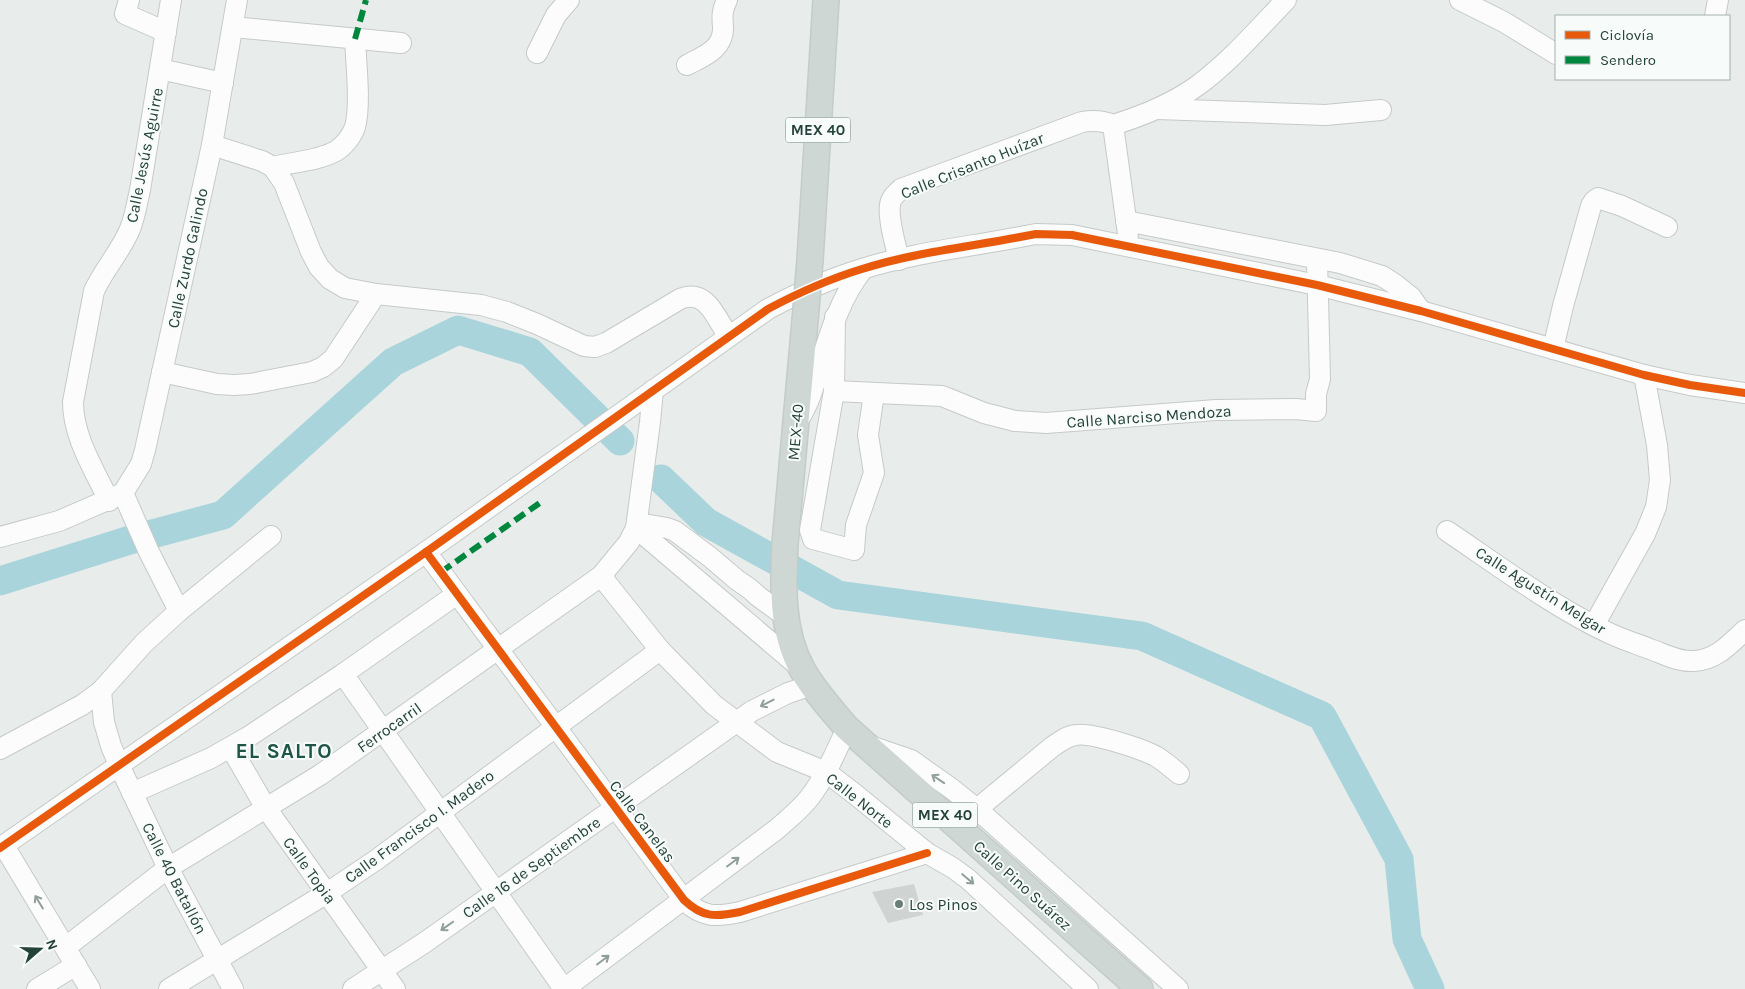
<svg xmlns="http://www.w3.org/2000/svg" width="1745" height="989" viewBox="0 0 1745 989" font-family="Karla,sans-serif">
<rect width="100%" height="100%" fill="#e8edeb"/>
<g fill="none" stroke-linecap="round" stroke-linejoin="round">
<g stroke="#a9d4db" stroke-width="29">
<polyline points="661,479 706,522 838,595 1142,636 1322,716 1399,859 1407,939 1430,989"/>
<polyline points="0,581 130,540 223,515 393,362 458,330 530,352 620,441"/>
</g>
</g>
<polygon fill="#cfd4d2" points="914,884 923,915 888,923 872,892"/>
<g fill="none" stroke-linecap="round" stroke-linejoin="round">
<g stroke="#c5cac8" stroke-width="22">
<g id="minor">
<polyline points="129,0 125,14 166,32"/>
<polyline points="1460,0 1504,22 1556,54"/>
<polyline points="1715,16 1718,0"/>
<polyline points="233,27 401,43"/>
<polyline points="537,53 556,15 569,0"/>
<path d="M687,65C704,56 724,49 723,27C722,16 722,10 727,0"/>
<polyline points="160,69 223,83"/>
<polyline points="1157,109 1325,115 1381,110"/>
<polyline points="1113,125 1128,234"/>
<path d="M212,145L262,161L273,167L284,183L311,252L319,267L330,279L345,288L376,294L481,305L507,312L537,324L584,346L595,347L606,343L680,299C707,288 716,318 728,336"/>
<path d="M273,167C293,162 318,161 336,151C344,146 352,136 355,127C361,105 356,63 355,39"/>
<polyline points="1126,221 1340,263 1382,276 1396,285 1411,297 1421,311"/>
<path d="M899,260C896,246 886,214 891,201C893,196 897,193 901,189L1082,122C1093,120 1102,120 1113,125C1142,116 1172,104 1197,86C1230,62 1258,29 1286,0"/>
<polyline points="835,317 834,391 810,530 813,539 854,550 856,525 874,473 868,435 874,393"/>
<polyline points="1553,349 1563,306 1591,206 1594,201 1598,198 1622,206 1667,227"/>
<polyline points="162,372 217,384 234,385 250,384 312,372 323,367 333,359 376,294"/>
<polyline points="834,391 942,396 984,413 1015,421 1046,423 1216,410 1296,409 1316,411 1316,394 1320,379 1317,259"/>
<path d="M799,419C809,404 814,386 819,368C830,333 840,298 863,269"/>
<path d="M109,501C94,469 73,437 73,402L94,291C104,269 121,251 130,229C135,217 137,203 140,190L171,0"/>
<path d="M1447,531C1499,566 1555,608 1611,634C1624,640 1637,644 1650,649C1664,654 1679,662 1694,661C1716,660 1730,644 1745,630"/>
<polyline points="0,537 59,521 119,495"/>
<path d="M426,552L684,900C703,918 716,917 740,912L927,853"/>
<polyline points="601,576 660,650 714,705 777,752 826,772 856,795 927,853 953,868 968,879 1088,989"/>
<polyline points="179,611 149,552 123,493 141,464 145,450 212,145 237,0"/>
<polyline points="785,616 759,597 750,589 737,580 710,557 675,531 667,528 644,524 636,528 802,669"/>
<polyline points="1594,625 1645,534 1656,507 1660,480 1657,445 1644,375"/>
<polyline points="343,674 564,989"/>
<polyline points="101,691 104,722 111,746 119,765 168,868 233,989"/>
<polyline points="870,746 911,760 952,789 977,809 1178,989"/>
<polyline points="231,748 266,808 395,989"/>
<polyline points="0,749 82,705 101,691 144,643 179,611 271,536"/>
<polyline points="132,793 211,758 248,737 343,674 457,594"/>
<path d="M977,809L1052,747C1059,742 1067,736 1076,735C1091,732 1143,749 1157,757C1165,762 1172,768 1179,774"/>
<polyline points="4,846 90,989"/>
<path d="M0,848L426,552L768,309C798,293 829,279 862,269C912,253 968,247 1020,237L1036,234L1072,235L1317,285L1421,311L1644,375L1690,385L1745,393"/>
<polyline points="66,947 168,868 320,775 601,576 629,542 636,528 650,422 653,390"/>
<polyline points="37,989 76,965"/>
<polyline points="169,989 327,893 376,860 660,650"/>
<polyline points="353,989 424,943 752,711 788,693 812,685"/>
<path d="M564,989L777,829C788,819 801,809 810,797C826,776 836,751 847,728"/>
</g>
</g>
<g stroke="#c3ccc9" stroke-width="28">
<g id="major">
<polyline points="810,260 826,0"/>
<path d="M805,321L785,544C783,587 781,630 802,669C814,691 831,709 847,728L1140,989"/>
</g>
</g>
<use href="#minor" stroke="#fcfcfc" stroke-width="20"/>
<use href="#major" stroke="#cfd7d5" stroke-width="25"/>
<g stroke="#c3ccc9" stroke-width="28" stroke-linecap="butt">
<polyline id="major-bridge" points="805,321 810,260"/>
</g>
<use href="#major-bridge" stroke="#cfd7d5" stroke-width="25"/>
<g stroke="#00873e" stroke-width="6" stroke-dasharray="12 6" stroke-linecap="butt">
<polyline points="355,39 366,0"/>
<polyline points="441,572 544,500"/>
</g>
<g stroke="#f7fbf9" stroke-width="11">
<g id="cycleway">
<path d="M426,552L684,900C703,918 716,917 740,912L927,853"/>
<path d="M0,848L426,552L768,309C798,293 829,279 862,269C912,253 968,247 1020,237L1036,234L1072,235L1317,285L1421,311L1644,375L1690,385L1745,393"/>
</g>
</g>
<use href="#cycleway" stroke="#e8590c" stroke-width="8"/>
</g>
<defs><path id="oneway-shaft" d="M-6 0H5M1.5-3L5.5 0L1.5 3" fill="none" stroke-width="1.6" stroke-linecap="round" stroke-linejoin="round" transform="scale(1.25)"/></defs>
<g stroke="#909f9b">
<use href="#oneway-shaft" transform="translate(767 703) rotate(153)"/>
<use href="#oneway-shaft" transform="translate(938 779) rotate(-146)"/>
<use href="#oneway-shaft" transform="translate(733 862) rotate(-37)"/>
<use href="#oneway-shaft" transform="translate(968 879) rotate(40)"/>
<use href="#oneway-shaft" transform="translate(39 902) rotate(-121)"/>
<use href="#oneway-shaft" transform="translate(447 926) rotate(145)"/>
<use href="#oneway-shaft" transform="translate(603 960) rotate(-37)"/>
</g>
<circle fill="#697e78" stroke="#f7fbf9" stroke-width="2" cx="899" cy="904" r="5"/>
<g text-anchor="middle" stroke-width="4" stroke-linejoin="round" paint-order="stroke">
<g fill="#f7fbf9" stroke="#637a73" stroke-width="1">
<rect x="785.5" y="117.5" width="65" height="25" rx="4"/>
<rect x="912.5" y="802.5" width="65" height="25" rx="4"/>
</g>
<g font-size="15" font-weight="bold" fill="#24423a">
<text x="818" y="135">MEX 40</text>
<text x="945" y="820">MEX 40</text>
</g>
<g font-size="16" fill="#24423a" stroke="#f7fbf9">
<text transform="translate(144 155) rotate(-79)" y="6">Calle Jesús Aguirre</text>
<text transform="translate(972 165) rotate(-22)" y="6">Calle Crisanto Huízar</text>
<text transform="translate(187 258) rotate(-78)" y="6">Calle Zurdo Galindo</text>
<text transform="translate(1149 416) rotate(-4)" y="6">Calle Narciso Mendoza</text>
<text transform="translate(795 432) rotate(-85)" y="6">MEX-40</text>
<text transform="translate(1541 590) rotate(32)" y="6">Calle Agustín Melgar</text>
<text transform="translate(389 727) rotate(-35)" y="6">Ferrocarril</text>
<text transform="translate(860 800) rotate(38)" y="6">Calle Norte</text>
<text transform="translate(643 821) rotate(53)" y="6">Calle Canelas</text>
<text transform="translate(419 826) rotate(-36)" y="6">Calle Francisco I. Madero</text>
<text transform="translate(531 867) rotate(-35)" y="6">Calle 16 de Septiembre</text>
<text transform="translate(310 870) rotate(54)" y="6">Calle Topia</text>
<text transform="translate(175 878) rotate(63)" y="6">Calle 40 Batallón</text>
<text transform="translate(1023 885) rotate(42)" y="6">Calle Pino Suárez</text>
</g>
<g font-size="16" fill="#24423a" stroke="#f7fbf9" text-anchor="start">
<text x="909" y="910">Los Pinos</text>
</g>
<g font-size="21" font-weight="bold" letter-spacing="1" fill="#1f5548" stroke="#f7fbf9">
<text x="284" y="758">EL SALTO</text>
</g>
</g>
<rect x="1555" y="15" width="175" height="65" fill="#f7fbf9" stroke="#a3b1ad"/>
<rect x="1565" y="31" width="25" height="8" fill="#e8590c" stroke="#a3b1ad"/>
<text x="1600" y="40" font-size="15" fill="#24423a">Ciclovía</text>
<rect x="1565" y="56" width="25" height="8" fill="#00873e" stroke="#a3b1ad"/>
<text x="1600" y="65" font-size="15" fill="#24423a">Sendero</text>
<g transform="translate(40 949) rotate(70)" stroke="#f7fbf9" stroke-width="4" paint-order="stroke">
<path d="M0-4L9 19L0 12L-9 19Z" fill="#24423a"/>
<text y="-8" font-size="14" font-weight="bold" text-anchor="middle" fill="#24423a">N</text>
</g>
</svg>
